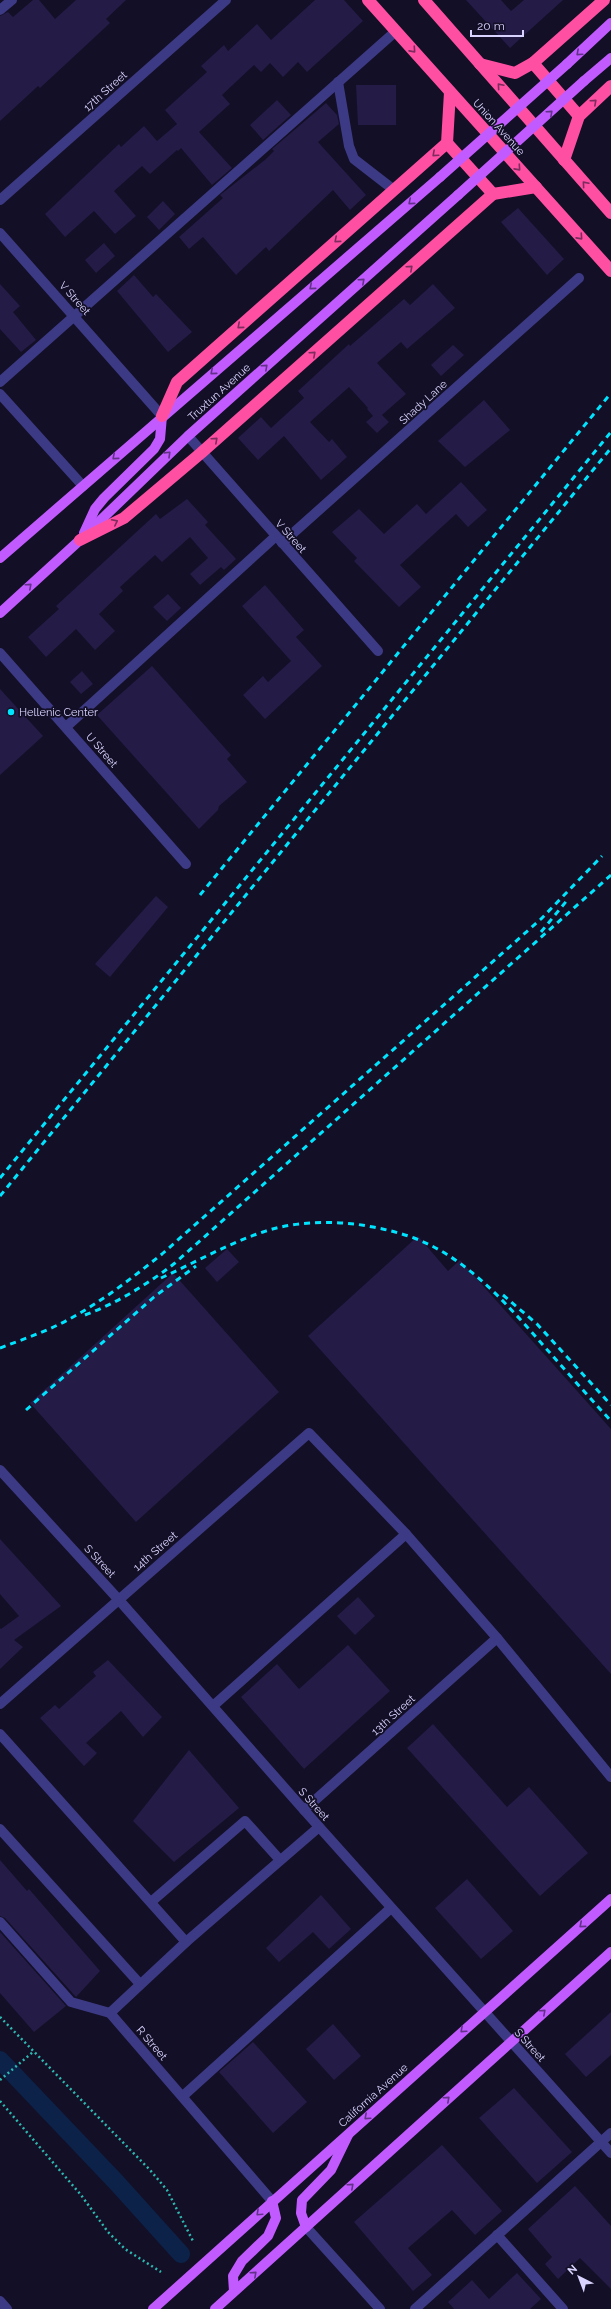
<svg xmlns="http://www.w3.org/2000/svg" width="611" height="2309" viewBox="0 0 611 2309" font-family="Raleway,sans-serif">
<rect width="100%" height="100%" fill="#130f26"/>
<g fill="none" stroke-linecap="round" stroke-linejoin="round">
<polyline stroke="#0c2248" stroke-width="18" points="0,2060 117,2183 181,2254"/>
</g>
<g fill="#241b47">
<polygon points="33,0 39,0 55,19 76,0 126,0 106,19 110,23 40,88 38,86 0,121 0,16 8,12 13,17"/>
<polygon points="315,0 344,0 363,21 307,72 298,62 283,77 270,63 261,72 254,65 222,95 230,104 199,132 232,168 212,185 181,148 178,151 177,150 150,174 142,166 114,191 136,216 115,234 94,211 65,237 45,214 119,144 121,147 144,126 157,141 177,124 165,110 207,72 201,66 224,45 228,51 257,24 271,40"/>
<polygon points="466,0 501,0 511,11 524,0 563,0 510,48"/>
<polygon points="356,85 396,85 396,125 358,125"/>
<polygon points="277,100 291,115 263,140 250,125"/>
<polygon points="326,103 337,115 339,124 318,142 366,195 350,210 333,190 269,251 266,247 236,275 203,237 189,249 179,237 223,198 220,195 266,159 274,151 272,149"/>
<polygon points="163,201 175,214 159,230 147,217"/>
<polygon points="518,208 564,259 547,275 501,222"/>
<polygon points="104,243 115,256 96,273 85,260"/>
<polygon points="134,275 153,297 156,294 192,332 168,352 117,291"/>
<polygon points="0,284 20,306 13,312 36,340 21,352 0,329"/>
<polygon points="433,284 455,308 407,349 401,342 377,363 406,394 382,415 389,422 377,433 366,422 373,416 367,409 368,408 349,387 310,422 329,442 332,439 347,457 321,480 284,436 258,460 238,438 261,417 271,428 304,398 298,391 349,344 350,346 404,299 410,305"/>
<polygon points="453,345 464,355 441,376 431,365"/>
<polygon points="484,400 510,430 465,467 438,441"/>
<polygon points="461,482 487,510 468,527 456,514 400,565 421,587 399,607 354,561 357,558 332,532 359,509 384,534 417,504 426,514"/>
<polygon points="187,499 208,522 205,525 236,559 224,570 221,567 200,585 190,574 208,558 190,537 162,562 155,555 120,587 123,591 99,614 115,631 95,650 76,629 46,657 28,637 59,609 56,606 156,514 160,519"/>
<polygon points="265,585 304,630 296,637 322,666 265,719 243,695 263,676 268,682 291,661 242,606"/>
<polygon points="168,594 181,608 167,621 153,607"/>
<polygon points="152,666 231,755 227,759 247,782 219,806 218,810 199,829 97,715"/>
<polygon points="82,671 93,684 81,694 70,682"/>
<polygon points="0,689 43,736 0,775"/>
<polygon points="156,896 168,907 110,977 95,964"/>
<polygon points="418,1236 448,1271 460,1260 611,1429 611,1674 308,1336"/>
<polygon points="227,1249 239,1262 217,1282 205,1268"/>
<polygon points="173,1273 279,1392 136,1522 30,1403"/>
<polygon points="0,1539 61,1606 14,1640 23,1647 0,1669 0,1628 1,1629 19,1616 0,1594"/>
<polygon points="358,1597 375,1616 355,1635 337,1616"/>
<polygon points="348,1645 390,1691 304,1769 241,1697 277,1664 299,1689"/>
<polygon points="108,1660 162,1717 143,1737 121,1711 86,1743 97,1753 84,1766 40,1718 55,1705 59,1709 96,1676 93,1672"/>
<polygon points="433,1724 507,1807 529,1787 588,1853 540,1896 407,1748"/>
<polygon points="189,1750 239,1808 174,1862 133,1821"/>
<polygon points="0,1860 27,1891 29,1889 100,1971 76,1997 5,1918 0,1916"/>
<polygon points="467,1879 513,1931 481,1959 435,1908"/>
<polygon points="321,1895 351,1929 329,1949 313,1932 279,1962 266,1948"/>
<polygon points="0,1932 66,2006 34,2032 0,1993"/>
<polygon points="611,2012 611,2055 586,2077 565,2054"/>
<polygon points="333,2024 361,2056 334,2080 306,2049"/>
<polygon points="253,2042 307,2102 273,2133 219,2072"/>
<polygon points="514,2088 572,2152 537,2183 479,2118"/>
<polygon points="442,2145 502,2211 475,2235 452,2210 408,2248 432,2275 413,2291 354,2222"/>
<polygon points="575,2186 611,2226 611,2289 580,2258 558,2279 545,2264 552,2257 528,2229"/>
<polygon points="517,2273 541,2299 530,2309 454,2309 448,2302 472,2280 489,2299"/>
</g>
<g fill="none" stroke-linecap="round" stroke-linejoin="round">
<g stroke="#2fb8b0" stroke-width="2.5" stroke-dasharray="2 3" stroke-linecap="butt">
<polyline points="0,2017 150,2170 167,2190 194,2243"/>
<polyline points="0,2080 33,2052"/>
<polyline points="0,2101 81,2195 108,2232 125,2249 161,2272"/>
</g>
<g stroke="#3d3a85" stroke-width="10">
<polyline points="0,10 12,0"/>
<polyline points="338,82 349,146 354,159 394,190"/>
<polyline points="0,200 226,0"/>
<polyline points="0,233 162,416"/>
<polyline points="0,382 396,31"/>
<polyline points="0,394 83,486"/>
<polyline points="188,436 378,651"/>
<polyline points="282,543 579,278"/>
<polyline points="0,653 186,864"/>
<polyline points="66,727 276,536"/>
<polyline points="0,1470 119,1600 304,1810 611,2153"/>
<polyline points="0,1704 309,1433 406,1534 497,1638 611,1777"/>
<polyline points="213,1706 406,1534"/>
<polyline points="0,1734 186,1942"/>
<polyline points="304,1810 497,1638"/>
<polyline points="0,1829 140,1984"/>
<polyline points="151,1902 245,1821 280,1860"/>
<polyline points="0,1922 71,2002 110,2013 272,2201"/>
<polyline points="110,2013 186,1942 319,1827"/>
<polyline points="183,2096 391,1908"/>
<polyline points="306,2227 380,2309"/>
<polyline points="497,2235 563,2309"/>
<polyline points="0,2301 7,2309"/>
<polyline points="415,2309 611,2133"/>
</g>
<g stroke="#c25bff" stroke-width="10">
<polyline points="567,64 611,23"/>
<polyline points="584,81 611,58"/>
<polyline points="84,533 95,509 104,498 154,449 160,439 162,416"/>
<polyline points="0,558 440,177"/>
<polyline points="0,613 80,540 188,436 458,195"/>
<polyline points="306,2227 301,2213 302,2200 331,2170 348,2135"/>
<polyline points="234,2291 233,2276 242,2261 268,2236 276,2218 272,2201"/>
<polyline points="153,2309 611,1899"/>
<polyline points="215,2309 611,1952"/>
</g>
<g stroke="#ff4fa3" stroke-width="12">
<polyline points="368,0 611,271"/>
<polyline points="424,0 611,213"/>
<polyline points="533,63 579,116"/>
<polyline points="480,64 515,73 533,63 604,0"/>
<polyline points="447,143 493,194"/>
<polyline points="564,160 579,116 611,86"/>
<polyline points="162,416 177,382 447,143 450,92"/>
<polyline points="80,540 124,518 201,453 493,194 536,187"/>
</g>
<g stroke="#00e5ff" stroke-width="3" stroke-dasharray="6 5" stroke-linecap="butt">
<polyline points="200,895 611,393"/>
<polyline points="541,932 569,898"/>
<polyline points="0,1178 611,432"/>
<polyline points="0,1196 611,448"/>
<path d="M161,1278C194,1263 227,1244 263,1232C292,1222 324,1221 355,1224C375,1227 395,1231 414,1238C467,1258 506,1303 543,1345C565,1370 588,1396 611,1421"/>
<polyline points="503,1295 537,1324 611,1405"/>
<path d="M85,1315C117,1303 148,1284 175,1263L611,875"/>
<path d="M0,1348C16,1342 33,1336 49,1329C90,1311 127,1282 162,1254L541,919L602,856"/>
<polyline points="26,1410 154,1297 196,1266"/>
</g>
<g stroke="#c25bff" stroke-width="10">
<polyline points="440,177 567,64"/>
<polyline points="458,195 584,81"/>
</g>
</g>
<defs><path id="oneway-chevron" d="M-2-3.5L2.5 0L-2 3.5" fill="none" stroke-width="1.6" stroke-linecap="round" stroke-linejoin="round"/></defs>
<g stroke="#7d2c5e">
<use href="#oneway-chevron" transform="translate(413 50) rotate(48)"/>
<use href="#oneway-chevron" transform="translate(500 86) rotate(-131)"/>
<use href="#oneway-chevron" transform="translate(594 102) rotate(-42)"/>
<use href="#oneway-chevron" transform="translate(435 154) rotate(138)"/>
<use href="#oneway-chevron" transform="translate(518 168) rotate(48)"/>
<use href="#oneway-chevron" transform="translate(585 184) rotate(-131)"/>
<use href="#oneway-chevron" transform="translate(580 237) rotate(48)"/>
<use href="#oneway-chevron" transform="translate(337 240) rotate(139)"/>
<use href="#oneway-chevron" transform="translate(410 268) rotate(-42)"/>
<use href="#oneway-chevron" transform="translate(240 326) rotate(139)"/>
<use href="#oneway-chevron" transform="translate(313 354) rotate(-42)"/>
<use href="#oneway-chevron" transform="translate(215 440) rotate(-42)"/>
<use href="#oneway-chevron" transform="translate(115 522) rotate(-27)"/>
</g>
<g stroke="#623188">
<use href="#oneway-chevron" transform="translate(579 53) rotate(138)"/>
<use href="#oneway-chevron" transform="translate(550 113) rotate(-42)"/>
<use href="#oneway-chevron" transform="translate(411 202) rotate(139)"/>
<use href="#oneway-chevron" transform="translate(362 281) rotate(-42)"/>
<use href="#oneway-chevron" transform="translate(312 287) rotate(139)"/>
<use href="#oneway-chevron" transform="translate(265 367) rotate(-42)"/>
<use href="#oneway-chevron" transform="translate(213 372) rotate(139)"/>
<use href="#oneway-chevron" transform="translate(168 454) rotate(-44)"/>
<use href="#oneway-chevron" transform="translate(115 457) rotate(139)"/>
<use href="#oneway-chevron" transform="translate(29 586) rotate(-42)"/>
<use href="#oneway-chevron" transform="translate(582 1925) rotate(139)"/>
<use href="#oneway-chevron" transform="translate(543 2012) rotate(-42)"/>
<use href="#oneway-chevron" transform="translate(463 2030) rotate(138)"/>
<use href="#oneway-chevron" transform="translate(447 2099) rotate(-42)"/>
<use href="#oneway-chevron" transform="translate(367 2117) rotate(138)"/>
<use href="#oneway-chevron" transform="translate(351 2186) rotate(-42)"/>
<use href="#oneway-chevron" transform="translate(259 2213) rotate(137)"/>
<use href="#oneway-chevron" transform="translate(254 2274) rotate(-42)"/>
</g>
<circle fill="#00e5ff" stroke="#130f26" stroke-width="1.5" cx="11" cy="712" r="4"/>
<g text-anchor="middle" stroke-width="3.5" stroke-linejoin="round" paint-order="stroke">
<g font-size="11" fill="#d9d4ff" stroke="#130f26">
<text transform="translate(105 91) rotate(-42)" y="4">17th Street</text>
<text transform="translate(499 127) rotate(48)" y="4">Union Avenue</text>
<text transform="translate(75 298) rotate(48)" y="4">V Street</text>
<text transform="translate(219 392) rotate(-42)" y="4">Truxtun Avenue</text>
<text transform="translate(423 402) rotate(-42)" y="4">Shady Lane</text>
<text transform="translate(291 536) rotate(48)" y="4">V Street</text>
<text transform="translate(102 750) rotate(49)" y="4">U Street</text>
<text transform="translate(155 1551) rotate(-41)" y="4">14th Street</text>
<text transform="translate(100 1561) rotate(47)" y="4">S Street</text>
<text transform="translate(393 1715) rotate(-42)" y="4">13th Street</text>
<text transform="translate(314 1804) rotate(48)" y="4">S Street</text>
<text transform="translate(152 2043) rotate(49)" y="4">R Street</text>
<text transform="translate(530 2045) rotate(48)" y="4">S Street</text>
<text transform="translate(373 2095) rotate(-42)" y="4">California Avenue</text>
</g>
<g font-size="11" fill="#d9d4ff" stroke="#130f26" text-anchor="start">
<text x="19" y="716">Hellenic Center</text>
</g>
</g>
<g transform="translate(579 2277) rotate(318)" stroke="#130f26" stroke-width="3" paint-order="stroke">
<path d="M0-3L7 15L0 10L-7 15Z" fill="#d9d4ff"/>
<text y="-6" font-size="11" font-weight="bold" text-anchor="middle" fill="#d9d4ff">N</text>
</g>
<path d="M471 30v6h52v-6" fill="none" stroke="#d9d4ff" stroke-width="2"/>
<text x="477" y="30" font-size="12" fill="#d9d4ff" stroke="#130f26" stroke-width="3" paint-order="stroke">20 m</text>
</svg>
